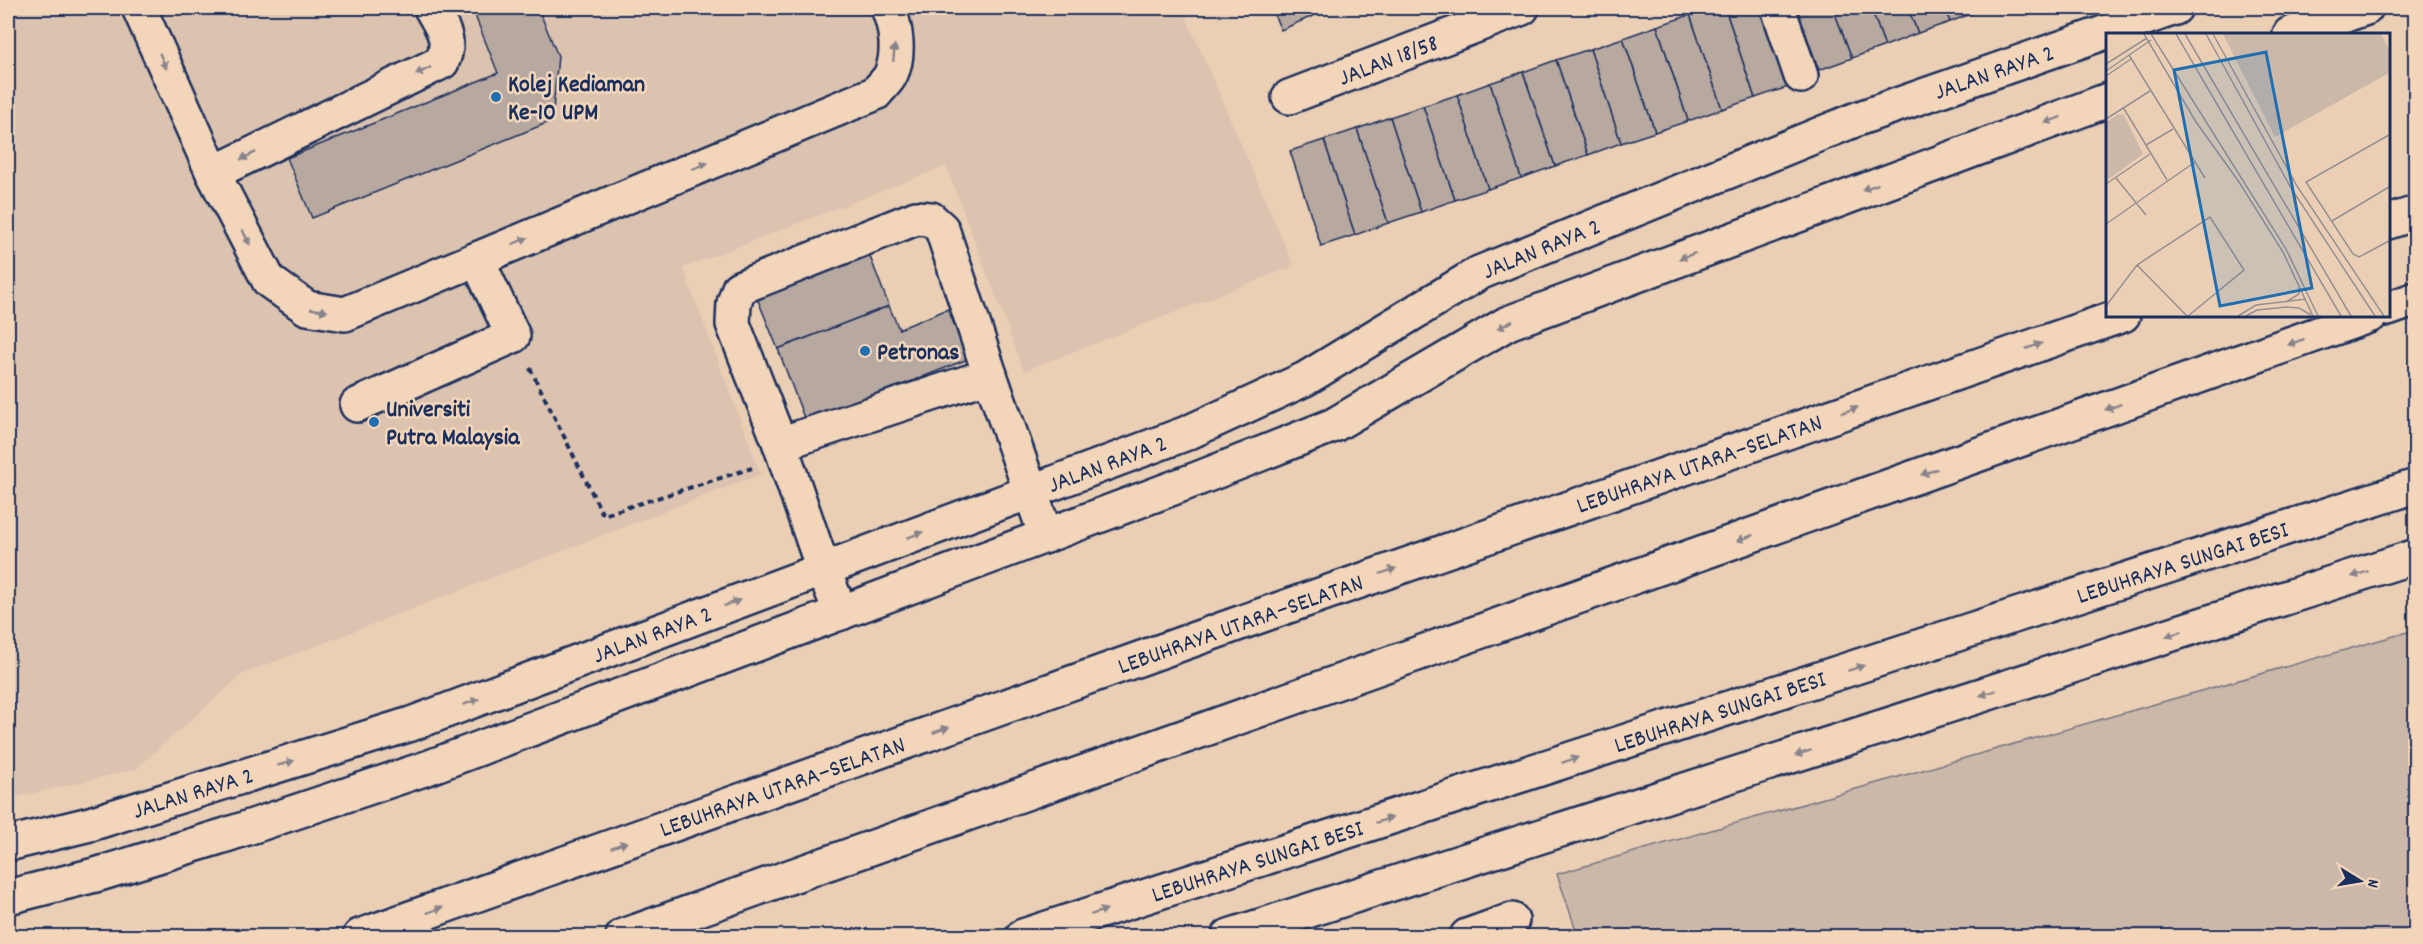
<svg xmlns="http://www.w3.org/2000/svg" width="2423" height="944" viewBox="0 0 2423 944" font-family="Dekko,sans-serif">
<rect width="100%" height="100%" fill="#eacfb5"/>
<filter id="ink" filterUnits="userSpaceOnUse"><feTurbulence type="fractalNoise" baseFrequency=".0167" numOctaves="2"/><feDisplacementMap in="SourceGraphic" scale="12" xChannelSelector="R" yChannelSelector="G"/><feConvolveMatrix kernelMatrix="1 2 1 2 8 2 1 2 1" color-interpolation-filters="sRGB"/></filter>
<g filter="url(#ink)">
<polygon fill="#dbc3af" points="8,8 1182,8 1294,266 1024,371 946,166 683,268 761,474 243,674 136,769 8,799"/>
<polygon fill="#ccb8a9" stroke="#747484" stroke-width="1.5" points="2415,630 2415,936 1578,936 1557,874"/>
<g fill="#b7a8a0" stroke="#1b2f5e" stroke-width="1.5">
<polygon points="472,8 538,8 558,56 552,121 312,218 287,158 498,73"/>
<polygon points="1271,8 1331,8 1281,30"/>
<polygon points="1712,8 1725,8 1755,98 1722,109 1690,15"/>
<polygon points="1725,8 1762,8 1788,87 1755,98"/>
<polygon points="1796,8 1833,8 1852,58 1819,70"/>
<polygon points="1833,8 1871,8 1885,46 1852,58"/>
<polygon points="1871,8 1908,8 1918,33 1885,46"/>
<polygon points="1908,8 1945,8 1950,22 1918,33"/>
<polygon points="1945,8 1983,8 1983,9 1950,22"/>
<polygon points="1690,15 1722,109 1688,121 1657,26"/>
<polygon points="1657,26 1688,121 1655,132 1623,38"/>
<polygon points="1623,38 1655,132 1621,143 1590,49"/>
<polygon points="1590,49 1621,143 1588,155 1556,60"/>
<polygon points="1556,60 1588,155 1555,166 1523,72"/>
<polygon points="1523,72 1555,166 1521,178 1490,83"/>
<polygon points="1490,83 1521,178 1488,189 1457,95"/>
<polygon points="1457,95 1488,189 1455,200 1423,106"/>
<polygon points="1423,106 1455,200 1421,212 1390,117"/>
<polygon points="1390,117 1421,212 1388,223 1357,129"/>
<polygon points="1357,129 1388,223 1355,235 1324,140"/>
<polygon points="1324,140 1355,235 1321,246 1290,151"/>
<polygon points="869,254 889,306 778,349 757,298"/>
<polygon points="889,306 899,329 948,309 968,359 806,423 778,349"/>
</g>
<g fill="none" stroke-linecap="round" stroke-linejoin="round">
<g stroke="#1b2f5e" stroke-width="38">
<g id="minor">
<path d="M139,8L213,173L269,281L307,308L345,314L876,93C880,87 888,81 891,74C900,54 896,27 888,8"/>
<polyline points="1778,8 1801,76"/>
<path id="s1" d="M1289,97L1522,8"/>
<path d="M213,173L442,62C452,39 442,28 431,8"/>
<polyline points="357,405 513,336 477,259"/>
<polyline points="780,444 733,324 734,303 739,288 916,218 931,219 942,229 990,375"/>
<polyline points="841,613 823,569 780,444 990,375 1046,536"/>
<polyline points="1467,936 1512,920"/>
</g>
</g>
<g stroke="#1b2f5e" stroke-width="38">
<g id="major">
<polyline points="2290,34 2366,8"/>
<path id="s2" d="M8,844L90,824L411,724L1187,433L1305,379L1479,273L1857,119L2175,8"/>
<polyline points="8,897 99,874 226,835 427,768 1197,479 1334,425 1508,323 2108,100"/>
</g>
</g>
<g stroke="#1b2f5e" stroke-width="38">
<g id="highway">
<polyline points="2388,222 2416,213"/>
<polyline points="2388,309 2416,299"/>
<path id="s3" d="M360,936L1254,618L2123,315"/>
<polyline points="623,936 2371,315"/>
<path id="s4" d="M1023,936L2416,486"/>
<polyline points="1229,936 2416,556"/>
</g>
</g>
<polyline stroke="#1b2f5e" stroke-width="4" stroke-dasharray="6 4.5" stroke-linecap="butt" points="530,368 603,515 752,468"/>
<use href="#minor" stroke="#f3d6b9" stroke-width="33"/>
<use href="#major" stroke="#f3d6b9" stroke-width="33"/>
<use href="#highway" stroke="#f3d6b9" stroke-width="33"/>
</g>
<defs><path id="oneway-solid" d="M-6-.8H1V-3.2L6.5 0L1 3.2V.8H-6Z" transform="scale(1.5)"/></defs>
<g fill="#87828c">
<use href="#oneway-solid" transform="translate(894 53) rotate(-85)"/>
<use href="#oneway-solid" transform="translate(163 61) rotate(66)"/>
<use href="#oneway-solid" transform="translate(423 71) rotate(154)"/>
<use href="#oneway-solid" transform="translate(2053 120) rotate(160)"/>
<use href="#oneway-solid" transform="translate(248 156) rotate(154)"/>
<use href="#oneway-solid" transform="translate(700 166) rotate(-23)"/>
<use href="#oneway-solid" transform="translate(1870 187) rotate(160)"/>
<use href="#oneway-solid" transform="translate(246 237) rotate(63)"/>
<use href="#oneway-solid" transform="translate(520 241) rotate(-23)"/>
<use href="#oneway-solid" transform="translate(1687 256) rotate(160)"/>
<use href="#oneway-solid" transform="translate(319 310) rotate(9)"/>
<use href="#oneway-solid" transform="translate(1505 325) rotate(153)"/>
<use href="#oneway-solid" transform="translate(2296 342) rotate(160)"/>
<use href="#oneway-solid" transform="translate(2034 346) rotate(-19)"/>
<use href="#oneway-solid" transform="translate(2113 407) rotate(160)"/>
<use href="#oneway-solid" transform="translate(1850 410) rotate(-19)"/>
<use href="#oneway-solid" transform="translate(1929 472) rotate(160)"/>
<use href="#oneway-solid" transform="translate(915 535) rotate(-21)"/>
<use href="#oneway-solid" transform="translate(1745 538) rotate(160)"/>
<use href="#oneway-solid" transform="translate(1388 571) rotate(-19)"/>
<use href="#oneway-solid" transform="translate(2360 574) rotate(162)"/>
<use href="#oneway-solid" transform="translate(732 603) rotate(-21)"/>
<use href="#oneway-solid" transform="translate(2174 634) rotate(162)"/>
<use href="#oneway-solid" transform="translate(1856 668) rotate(-18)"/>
<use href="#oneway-solid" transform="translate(1988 693) rotate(162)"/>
<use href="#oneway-solid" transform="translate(471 702) rotate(-21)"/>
<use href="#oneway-solid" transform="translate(941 730) rotate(-20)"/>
<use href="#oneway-solid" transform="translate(1803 753) rotate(162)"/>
<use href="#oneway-solid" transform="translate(1570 760) rotate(-18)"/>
<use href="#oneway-solid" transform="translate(286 763) rotate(-17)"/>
<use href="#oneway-solid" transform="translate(1384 820) rotate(-18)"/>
<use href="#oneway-solid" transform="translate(619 845) rotate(-20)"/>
<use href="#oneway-solid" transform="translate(435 910) rotate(-20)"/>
<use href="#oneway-solid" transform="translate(1099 912) rotate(-18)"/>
</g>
</g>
<g fill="#1f6fb2" stroke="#f3d6b9" stroke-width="2">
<circle cx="496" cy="97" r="6"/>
<circle cx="865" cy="351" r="6"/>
<circle cx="374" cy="422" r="6"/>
</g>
<g text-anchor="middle" stroke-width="5" stroke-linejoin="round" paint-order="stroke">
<g font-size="24" fill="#1b2f5e" stroke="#f3d6b9">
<text dy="8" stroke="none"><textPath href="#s1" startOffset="106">JALAN 18/58</textPath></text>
<text dy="8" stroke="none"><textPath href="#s2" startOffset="2136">JALAN RAYA 2</textPath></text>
<text dy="8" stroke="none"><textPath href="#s2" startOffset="1650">JALAN RAYA 2</textPath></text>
<text dy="8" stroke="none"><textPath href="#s2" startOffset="1164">JALAN RAYA 2</textPath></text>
<text dy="8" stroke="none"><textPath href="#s3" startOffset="1420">LEBUHRAYA UTARA–SELATAN</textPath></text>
<text dy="8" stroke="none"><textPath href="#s4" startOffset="1218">LEBUHRAYA SUNGAI BESI</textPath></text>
<text dy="8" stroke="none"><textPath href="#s3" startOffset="934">LEBUHRAYA UTARA–SELATAN</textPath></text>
<text dy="8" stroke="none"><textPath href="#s2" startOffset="678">JALAN RAYA 2</textPath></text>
<text dy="8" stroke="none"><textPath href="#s4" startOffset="732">LEBUHRAYA SUNGAI BESI</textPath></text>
<text dy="8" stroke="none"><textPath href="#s3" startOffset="448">LEBUHRAYA UTARA–SELATAN</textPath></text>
<text dy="8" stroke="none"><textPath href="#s2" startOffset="192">JALAN RAYA 2</textPath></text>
<text dy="8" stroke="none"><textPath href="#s4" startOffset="246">LEBUHRAYA SUNGAI BESI</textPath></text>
</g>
<g font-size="24" font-weight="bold" fill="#1b2f5e" stroke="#f3d6b9" text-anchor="start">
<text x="508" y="91">Kolej Kediaman<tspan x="508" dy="28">Ke-10 UPM</tspan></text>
<text x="877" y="359">Petronas</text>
<text x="386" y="416">Universiti<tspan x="386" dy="28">Putra Malaysia</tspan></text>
</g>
</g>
<g transform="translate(2106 33)">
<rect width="284" height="284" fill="#eacfb5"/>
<path d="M117,1H275L283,16V40L169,104ZM13,81L18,82L37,121L0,148V89Z" fill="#ccb8a9"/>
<path fill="none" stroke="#978f92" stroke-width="1.5" d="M38,1L90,89L133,149L177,219L207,283M45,1L180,216L212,283M70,1L235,283M79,1L245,283M100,1L185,155L269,283M107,1L191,153L278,283M23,22L99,145M0,31L41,5M0,38L45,7M0,43L25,26M17,74L61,147M0,86L44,58M283,102L200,149L247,221L253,224L283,208M40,112L67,96M10,145L40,182M0,151L44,121M226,188L283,154M0,191L89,129M31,232L81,283M180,269L193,261V252M0,273L31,232L104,184L138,237L82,283M180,274L193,275L205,282M132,283L150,272L200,266M140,283L151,277L181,274"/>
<path fill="#1f6fb2" fill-opacity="0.15" stroke="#1f6fb2" stroke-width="3" d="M160,19L206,255L114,273L68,37Z"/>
<rect width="284" height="284" fill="none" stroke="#1b2f5e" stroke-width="3"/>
</g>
<rect width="2423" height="944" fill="none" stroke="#f3d6b9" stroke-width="30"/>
<rect x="15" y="15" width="2393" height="914" fill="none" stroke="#1b2f5e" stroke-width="2" filter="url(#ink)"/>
<g transform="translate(2360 881) rotate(101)" stroke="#f3d6b9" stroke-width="4.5" paint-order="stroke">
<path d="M0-4.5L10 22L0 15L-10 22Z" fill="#1b2f5e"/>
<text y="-9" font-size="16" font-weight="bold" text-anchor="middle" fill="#1b2f5e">N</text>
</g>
</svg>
